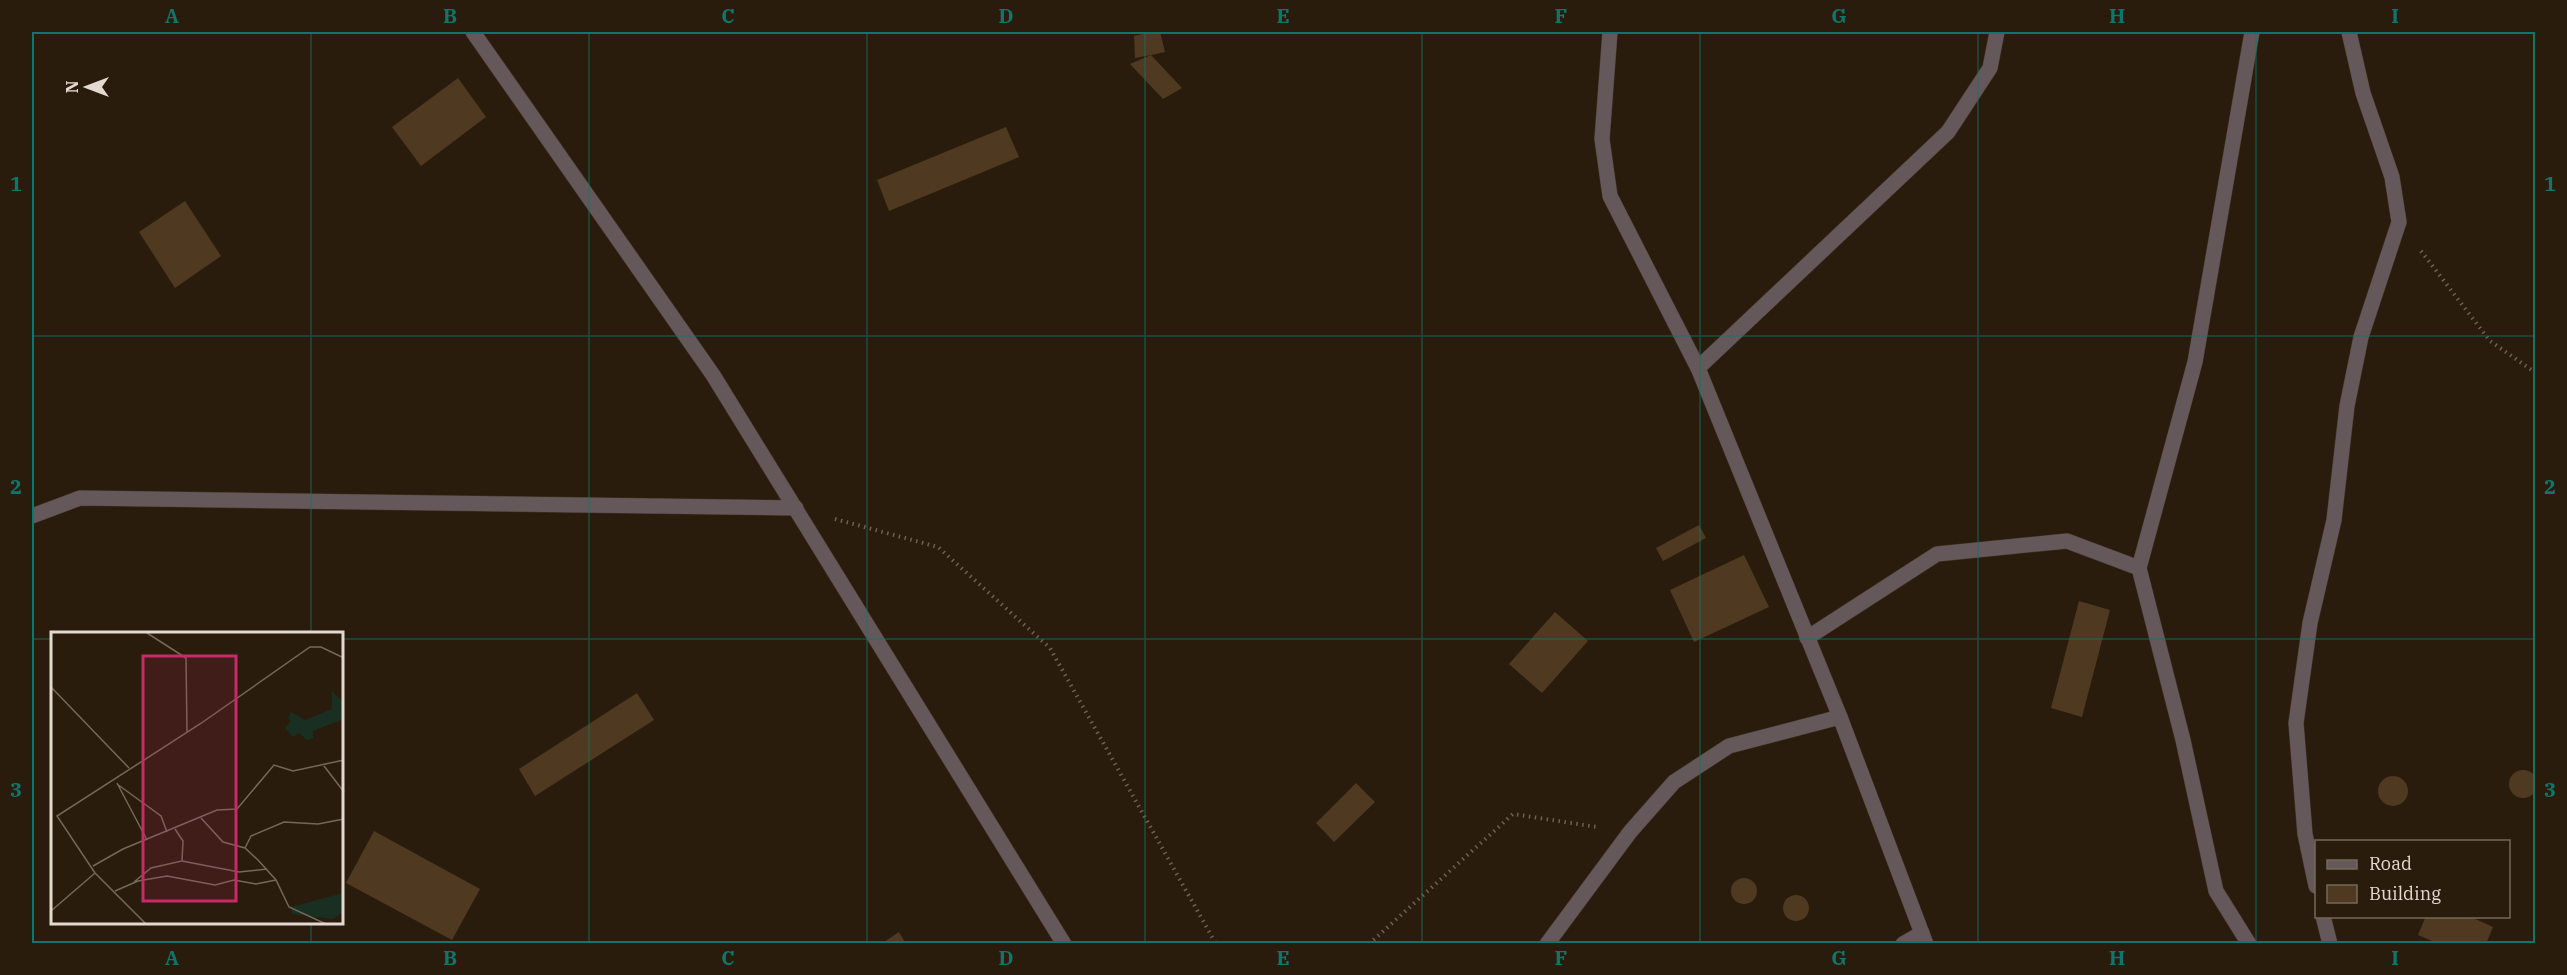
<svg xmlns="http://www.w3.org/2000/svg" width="2567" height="975" viewBox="0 0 2567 975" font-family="'IBM Plex Serif',serif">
<rect width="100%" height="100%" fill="#2a1c0c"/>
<g fill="#4f3920">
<polygon points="1152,32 1160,32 1165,52 1151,55 1182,88 1163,99 1130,64 1151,55 1135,58 1134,36"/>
<polygon points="458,78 486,117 421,166 392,127"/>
<polygon points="1006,127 1019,157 889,211 877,180"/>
<polygon points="185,201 221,256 175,288 139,232"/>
<polygon points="1699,525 1706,538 1663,561 1656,548"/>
<polygon points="1744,555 1769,607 1694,642 1670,590"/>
<polygon points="2079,601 2110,610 2082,717 2051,708"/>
<polygon points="1555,612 1588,641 1542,693 1509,664"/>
<polygon points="637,693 654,720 535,796 519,769"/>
<circle cx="2523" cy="784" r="14"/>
<circle cx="2393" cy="791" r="15"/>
<polygon points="1356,783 1375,802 1334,842 1316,823"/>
<polygon points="374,831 480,889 452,940 346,883"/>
<circle cx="1744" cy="891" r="13"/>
<circle cx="1796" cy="908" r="13"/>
<polygon points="2426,916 2469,916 2493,927 2486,944 2439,944 2418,935"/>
<polygon points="899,932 906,944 881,944"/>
</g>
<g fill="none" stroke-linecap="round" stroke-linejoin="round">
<g stroke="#443627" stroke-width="16">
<g id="street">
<polyline points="473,32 713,375 1064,944"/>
<polyline points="1610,32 1602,139 1610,196 1698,368 1840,717 1926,944"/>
<polyline points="1698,368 1948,132 1990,68 1997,32"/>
<polyline points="32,516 80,498 796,508"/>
<polyline points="2139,568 2195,362 2252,32"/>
<polyline points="1807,638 1937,554 2067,541 2139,568 2183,740 2216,891 2249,944"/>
<polyline points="2316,886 2305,834 2296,723 2310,623 2334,520 2347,406 2361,337 2399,222 2392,177 2363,93 2349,32"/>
<polyline points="2323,916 2330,944"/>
<polyline points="1547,944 1630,832 1674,782 1729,746 1840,717"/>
<polyline points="1903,944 1922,933"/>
</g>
</g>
<g stroke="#6d6153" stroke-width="4" stroke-dasharray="1.5 4.5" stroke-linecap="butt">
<polyline points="2421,251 2490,341 2536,373"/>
<polyline points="835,519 938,547 1050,648 1216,944"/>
<polyline points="1369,944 1513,814 1597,827"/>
</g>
<use href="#street" stroke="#64585b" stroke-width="15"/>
</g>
<path fill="none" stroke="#0f766e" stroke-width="1.5" stroke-opacity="0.55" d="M311,32V633M589,32V944M867,32V944M1145,32V944M1422,32V944M1700,32V944M1978,32V944M2256,32V944M32,336H2536M32,639H52M342,639H2536M311,922V944"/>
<g transform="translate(51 632)">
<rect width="292" height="292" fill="#2a1c0c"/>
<path d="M281,59L292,70L290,88L262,99V106L256,108L248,101L242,105L234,96L240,89L237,87L240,80L254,88L281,77ZM292,261V280L282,287L241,282L240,275Z" fill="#192f21"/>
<path fill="none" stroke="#74685a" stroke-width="1.5" d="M96,1L135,26L136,100M0,55L78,136M273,134L293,160M66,151L96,208M66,152L110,184L116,200M150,186L172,210L194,216L207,228L225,248L238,275L275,292M194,216L200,204L233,190L267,192L293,187M131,229L188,240L216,237M42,234L72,217L166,178L186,177L223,133L242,139L293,128M83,250L100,236L131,229L132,209L124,197M64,259L87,249L116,244L164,253L183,248L205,252L225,248M0,279L44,241M95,292L44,241L6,184L149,92L259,15H270L293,26"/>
<path fill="#c52b67" fill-opacity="0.15" stroke="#c52b67" stroke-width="3" d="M92,24H185V269H92Z"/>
<rect width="292" height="292" fill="none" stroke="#e3d9d0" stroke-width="3"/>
</g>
<rect width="2567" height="975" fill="none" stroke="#2a1c0c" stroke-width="66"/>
<rect x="2315" y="840" width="195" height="78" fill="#2a1c0c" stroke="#74685a" stroke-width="1.5"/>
<rect x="2327" y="860" width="30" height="9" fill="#64585b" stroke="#74685a" stroke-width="1.5"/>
<text x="2369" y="870" font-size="18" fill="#e3d9d0">Road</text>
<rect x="2327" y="885" width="30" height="18" fill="#4f3920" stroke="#74685a" stroke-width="1.5"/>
<text x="2369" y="900" font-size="18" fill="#e3d9d0">Building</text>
<g transform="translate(87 87) rotate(270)" stroke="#2a1c0c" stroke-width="4.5" paint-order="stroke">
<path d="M0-4.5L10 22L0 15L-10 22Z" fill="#e3d9d0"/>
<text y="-9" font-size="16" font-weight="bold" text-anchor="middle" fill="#e3d9d0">N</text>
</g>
<rect x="33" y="33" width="2501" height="909" fill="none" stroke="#0f766e" stroke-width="2"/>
<g font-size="20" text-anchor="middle" font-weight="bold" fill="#0f766e">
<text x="172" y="23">A</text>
<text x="450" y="23">B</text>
<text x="728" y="23">C</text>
<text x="1006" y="23">D</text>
<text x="1283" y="23">E</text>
<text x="1561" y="23">F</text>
<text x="1839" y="23">G</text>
<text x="2117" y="23">H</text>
<text x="2395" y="23">I</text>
<text x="16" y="191">1</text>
<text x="2550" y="191">1</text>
<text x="16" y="494">2</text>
<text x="2550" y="494">2</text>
<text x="16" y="797">3</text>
<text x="2550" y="797">3</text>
<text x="172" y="965">A</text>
<text x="450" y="965">B</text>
<text x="728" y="965">C</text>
<text x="1006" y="965">D</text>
<text x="1283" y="965">E</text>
<text x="1561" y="965">F</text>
<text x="1839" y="965">G</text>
<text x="2117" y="965">H</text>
<text x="2395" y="965">I</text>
</g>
</svg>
